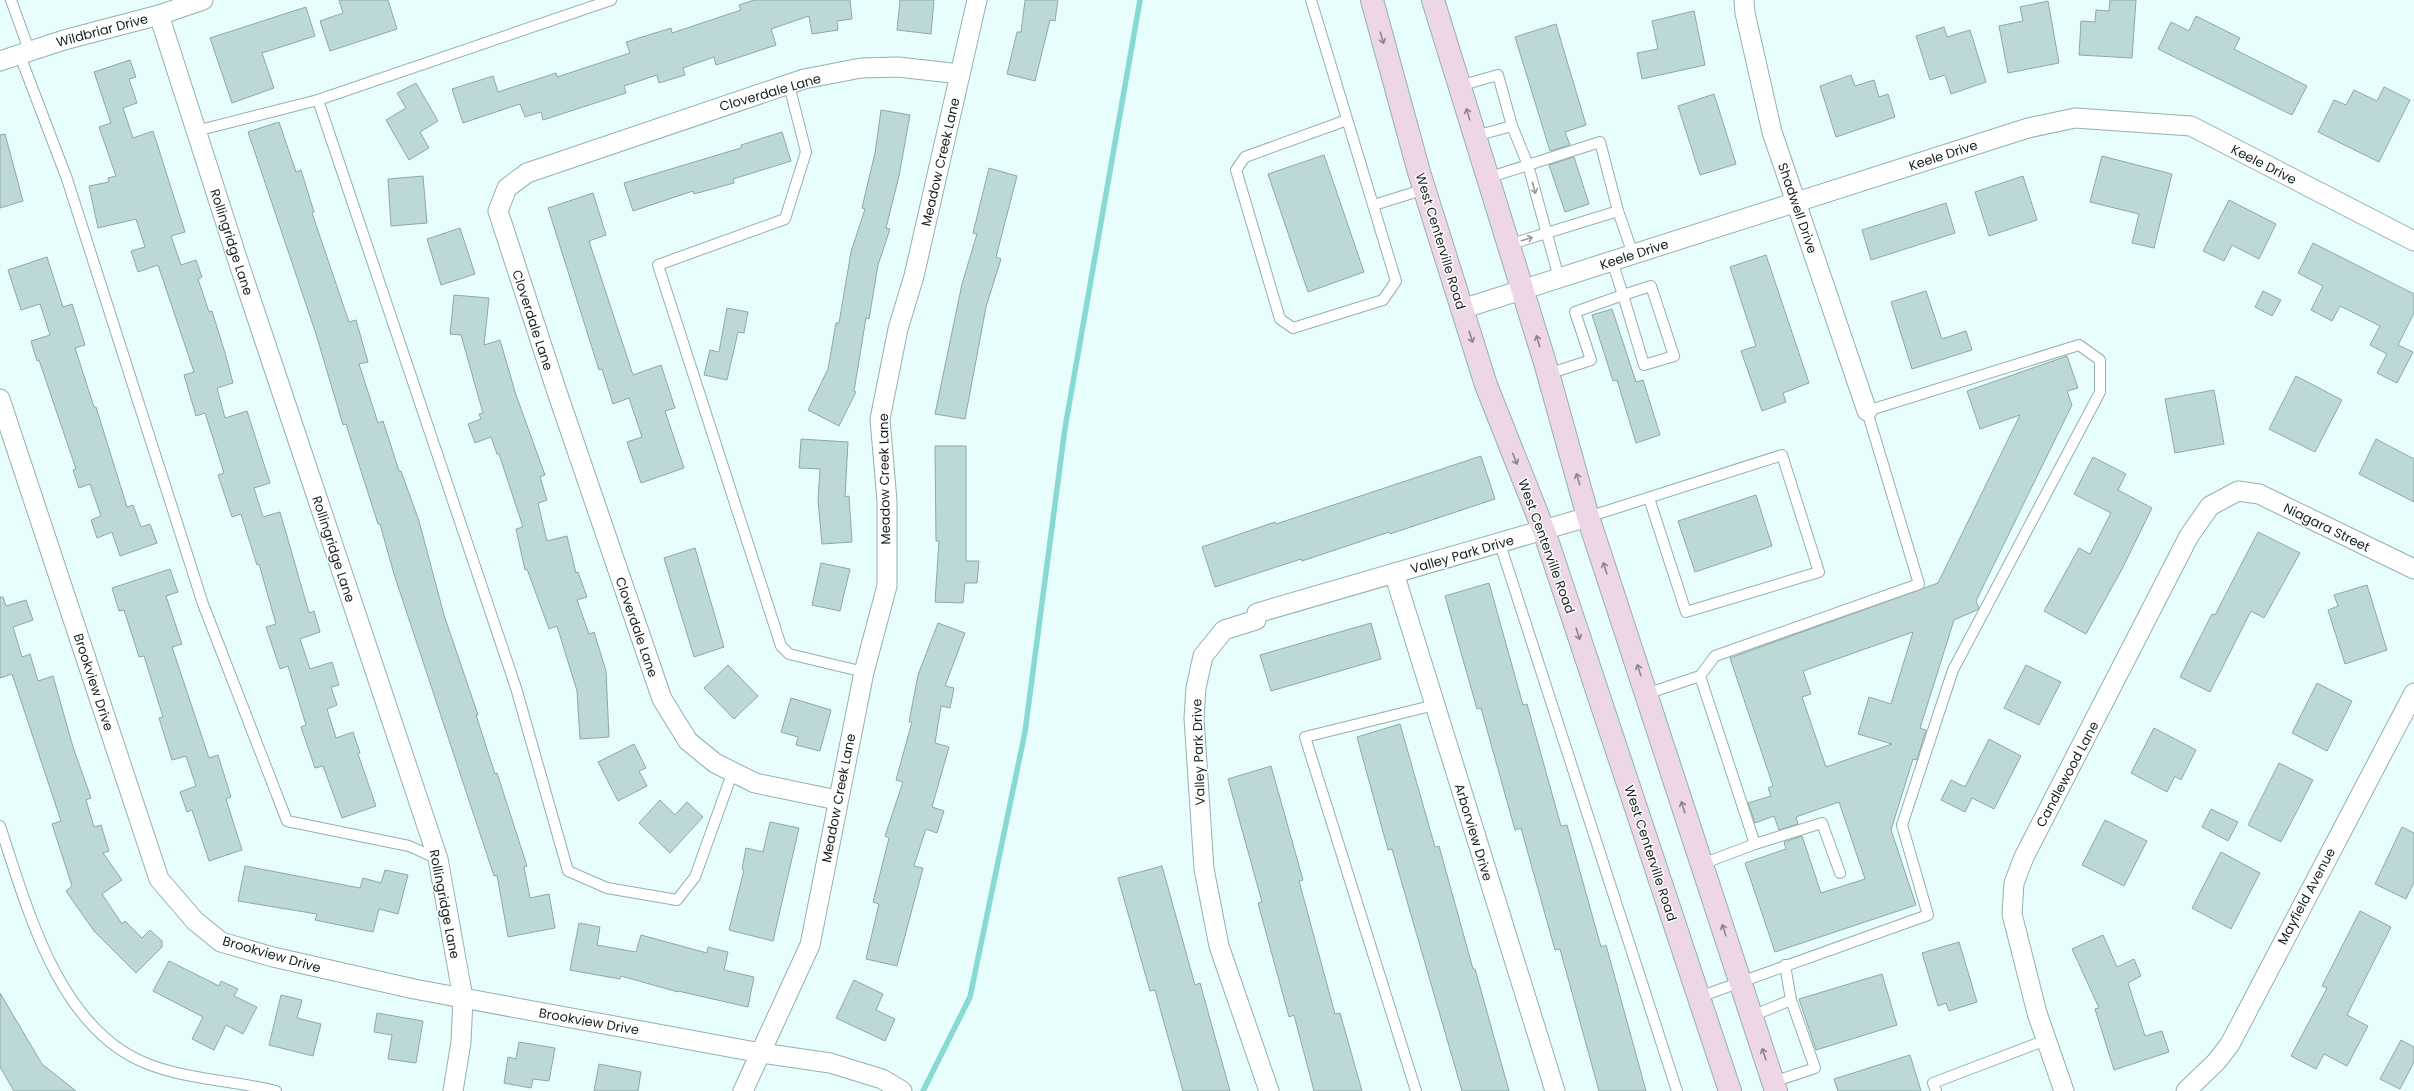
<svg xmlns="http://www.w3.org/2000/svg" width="2414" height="1091" viewBox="0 0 2414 1091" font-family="Poppins,sans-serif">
<rect width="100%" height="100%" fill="#e7fefd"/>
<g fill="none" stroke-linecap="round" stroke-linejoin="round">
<polyline stroke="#88d8d4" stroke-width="5.5" points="923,1091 970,997 1025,732 1065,428 1140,0"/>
</g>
<g fill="#bdd9d7" stroke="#8da9a7" fill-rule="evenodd">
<polygon points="339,0 388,0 397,29 330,51 320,21 343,13"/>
<polygon points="754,0 850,0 852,19 837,21 838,30 812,34 809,16 771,29 776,45 716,65 714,57 683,68 685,75 659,83 657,75 624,86 626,93 543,120 541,112 525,117 520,104 463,123 452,89 493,76 498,92 556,73 557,77 630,53 626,42 671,28 672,33 741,10 739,5"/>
<polygon points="900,0 934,0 931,34 897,30"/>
<polygon points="1025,0 1058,0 1055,21 1050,20 1035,81 1007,74 1017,32 1021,32"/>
<polygon points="2110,0 2136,0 2132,58 2079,55 2081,21 2095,22 2096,10 2109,11"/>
<polygon points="2048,1 2059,63 2008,73 1999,26 2023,21 2020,7"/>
<polygon points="306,7 315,36 262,53 274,88 232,103 210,38"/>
<polygon points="1694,11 1705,65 1642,79 1637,53 1658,49 1652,21"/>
<polygon points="2196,16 2240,38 2234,49 2307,86 2292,115 2158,49 2171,22 2189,31"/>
<polygon points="1556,24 1586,125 1565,132 1570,145 1550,151 1515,37"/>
<polygon points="1944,27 1947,37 1970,30 1986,82 1951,94 1945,75 1930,80 1916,36"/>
<polygon points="130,60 136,77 129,79 137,103 123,108 133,138 153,131 185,232 171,236 181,265 196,260 202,277 198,279 209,312 212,311 225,353 233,383 217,388 225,418 247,411 270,483 254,488 263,517 280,512 309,613 314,611 320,632 300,639 310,669 332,662 339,685 331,687 337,705 327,709 336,738 353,732 360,753 358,754 376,806 342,818 323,766 315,768 301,727 306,725 288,666 280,669 266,627 276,624 259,564 257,565 241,514 232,517 218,475 224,473 205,413 196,416 184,375 194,372 158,265 138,272 131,251 145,247 136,219 98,228 89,186 109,182 108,178 116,176 99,127 111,123 94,72"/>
<polygon points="1851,75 1855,86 1874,80 1879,97 1888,94 1895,117 1836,137 1820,86"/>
<polygon points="416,83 438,121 420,132 429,148 409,160 386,120 406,108 397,93"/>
<polygon points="2384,87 2410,100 2379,162 2318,132 2334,100 2346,105 2354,90 2377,101"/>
<polygon points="1714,94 1736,164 1700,175 1678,106"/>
<polygon points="881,110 910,115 899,176 886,228 890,229 878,265 869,319 866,318 854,391 856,392 839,426 808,410 828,369 836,323 839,323 851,252 865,209 862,208 875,153"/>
<polygon points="279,122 296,172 301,170 314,212 312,213 349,322 356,320 368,362 359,364 378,423 383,421 399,471 401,471 419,521 444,615 478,715 476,715 495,774 497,773 527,866 524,867 530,898 549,894 555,928 508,937 497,875 494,876 394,574 380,524 378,524 346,424 343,425 316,334 248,132"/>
<polygon points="782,132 791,161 733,179 734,183 694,194 693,191 633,211 624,183 741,148 741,145"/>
<polygon points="5,134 23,201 0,208 0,135"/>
<polygon points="1324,155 1364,272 1308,292 1268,174"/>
<polygon points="2102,156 2172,174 2154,248 2132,243 2139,214 2090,202"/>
<polygon points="1574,157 1589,204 1565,212 1549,165"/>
<polygon points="989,168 1017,176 996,257 1001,259 986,307 965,419 935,414 962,284 977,234 973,233"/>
<polygon points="423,176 427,223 391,226 388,179"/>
<polygon points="2023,176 2037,220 1989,236 1975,192"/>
<polygon points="593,193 606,235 589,241 633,375 661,365 675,408 665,411 684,468 641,483 627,442 642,437 629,398 613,404 602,369 599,370 548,208"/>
<polygon points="2229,200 2276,224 2259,259 2232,245 2224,261 2203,251"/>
<polygon points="1946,203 1955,233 1871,260 1862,230"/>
<polygon points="460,228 475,274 441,285 427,239"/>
<polygon points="2313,243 2414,294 2414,313 2398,345 2413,352 2397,383 2377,373 2387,354 2370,345 2380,326 2340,306 2332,321 2311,310 2323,286 2298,273"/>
<polygon points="1766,255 1809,383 1783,393 1786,402 1762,411 1741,351 1756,346 1730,267"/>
<polygon points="47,257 63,307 72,304 85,345 75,348 94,407 96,407 127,507 133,505 141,527 150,524 157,543 120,556 112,532 97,538 91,520 101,516 90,484 79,488 73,470 76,469 39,360 37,361 31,341 50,335 40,304 21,310 8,270"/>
<polygon points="1926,291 1942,339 1966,331 1972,350 1912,369 1891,302"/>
<polygon points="2263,291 2281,300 2272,316 2255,307"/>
<polygon points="454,295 489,298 484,345 500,340 516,395 545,475 540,477 547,500 538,503 547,541 567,536 576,573 578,572 587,597 577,600 589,634 594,632 606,671 609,737 580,739 577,691 557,626 549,629 527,569 525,570 516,529 523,527 499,454 497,454 491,437 475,443 468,424 481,419 479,414 483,413 461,335 450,334"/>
<polygon points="727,308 748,312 744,333 738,332 727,380 704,375 710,350 719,352"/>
<polygon points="1612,309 1636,382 1643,380 1660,435 1636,443 1617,380 1613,381 1592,315"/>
<path d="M2067,356L2078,388L2067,391L2072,405L1976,601L1979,608L1977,610L1954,620L1920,728L1926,730L1917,760L1913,759L1891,830L1916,905L1775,952L1745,863L1786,849L1784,842L1802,836L1821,893L1865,879L1839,802L1796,817L1798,824L1779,830L1774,816L1755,823L1748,803L1771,796L1768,788L1773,786L1730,658L1938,583L2020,415L1980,429L1967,391ZM1913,632L1891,704L1869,697L1858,734L1892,744L1826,767L1802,697L1811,694L1803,671Z"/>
<polygon points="2296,376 2342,400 2315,452 2269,429"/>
<polygon points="2214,390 2224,444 2175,453 2165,399"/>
<polygon points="801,439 848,442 845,497 849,496 852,542 822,544 818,500 820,469 799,468"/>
<polygon points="2376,439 2414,459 2414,502 2359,474"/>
<polygon points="935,446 966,446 966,561 979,561 977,583 965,583 963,603 935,602 939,541 936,541"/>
<polygon points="1481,456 1495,499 1390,534 1389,532 1302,561 1301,559 1215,587 1202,547 1275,522 1276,524"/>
<polygon points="2093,457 2126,474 2118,490 2152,508 2121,571 2086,634 2044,611 2079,548 2090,554 2111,513 2074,494"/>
<polygon points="1756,495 1772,546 1695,572 1678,521"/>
<polygon points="2258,532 2300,553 2264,618 2251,611 2210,692 2180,677 2212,614 2215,615"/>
<polygon points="695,548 724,647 694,657 664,558"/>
<polygon points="821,563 850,569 840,611 812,605"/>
<polygon points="170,569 178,592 166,596 182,644 172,647 209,758 218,755 231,797 226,799 242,850 209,861 192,810 187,812 180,792 196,786 186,756 172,760 159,718 163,717 144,656 139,657 124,610 119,611 112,588"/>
<polygon points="1489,583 1523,705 1527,704 1561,826 1567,825 1601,947 1606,945 1646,1091 1599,1091 1560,949 1555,950 1521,828 1515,830 1481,708 1477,709 1445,596"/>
<polygon points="2367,585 2387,650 2345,664 2328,610 2338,606 2334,595"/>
<polygon points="0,597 3,597 6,606 26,600 33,620 13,627 22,657 30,654 38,681 53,676 73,747 91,798 86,800 94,827 101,825 109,851 103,853 122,880 102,894 122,924 125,921 142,938 150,930 162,941 162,947 136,973 94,931 66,891 72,886 52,824 61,821 12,674 0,678"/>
<polygon points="938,623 965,633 945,686 954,688 950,708 941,706 935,743 949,747 932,807 944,811 937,833 926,829 914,866 923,868 897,966 866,959 879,904 873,902 889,838 885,836 903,782 896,780 912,722 909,722 918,675"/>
<polygon points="1371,623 1381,659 1271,691 1260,655"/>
<polygon points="728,665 758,696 734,719 704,688"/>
<polygon points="2026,665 2061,682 2039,725 2004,708"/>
<polygon points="2317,683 2352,701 2327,751 2292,733"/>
<polygon points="791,698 831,710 820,751 796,745 798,737 781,732"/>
<polygon points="1400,724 1435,847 1439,846 1473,969 1475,969 1509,1091 1462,1091 1392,849 1388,850 1357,737"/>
<polygon points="2154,728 2196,750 2181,780 2175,776 2167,792 2131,773"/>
<polygon points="1989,739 2021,756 1994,809 1972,798 1965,812 1941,800 1951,780 1965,787"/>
<polygon points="634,744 646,768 639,771 647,786 618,801 598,762"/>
<polygon points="2279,763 2313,780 2281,842 2248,825"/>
<polygon points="1271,766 1303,880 1299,881 1335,1014 1340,1013 1362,1091 1314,1091 1294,1015 1289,1017 1258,903 1262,902 1228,779"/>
<polygon points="660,800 675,815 687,802 703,817 670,853 639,823"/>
<polygon points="2211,809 2238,822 2228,841 2202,827"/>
<polygon points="2105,820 2147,841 2124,886 2082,865"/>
<polygon points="770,822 799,828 773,941 729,930 744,870 742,869 746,848 763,852"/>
<polygon points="2402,827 2414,833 2414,882 2406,899 2375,884"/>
<polygon points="2221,852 2260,873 2231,929 2192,908"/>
<polygon points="245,866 360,888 363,878 381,883 385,870 408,875 398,914 379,909 373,932 315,920 317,914 238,901"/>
<polygon points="1162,866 1195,985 1200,983 1230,1091 1183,1091 1155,990 1150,991 1118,878"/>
<polygon points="2360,911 2391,927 2347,1015 2368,1026 2347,1066 2324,1054 2316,1069 2291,1056 2327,988 2322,986"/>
<polygon points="579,923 600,927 597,945 636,952 641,935 707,953 708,947 728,952 724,970 754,977 748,1007 678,991 678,992 621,976 620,979 570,970"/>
<polygon points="2103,935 2117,967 2134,959 2141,976 2128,983 2145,1036 2162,1031 2169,1052 2114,1070 2095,1009 2099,1008 2072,949"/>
<polygon points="1959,942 1977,1002 1949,1011 1946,1003 1938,1006 1922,953"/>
<polygon points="169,961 219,986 221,981 238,989 234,996 257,1007 243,1034 226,1025 214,1050 192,1039 203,1017 153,991"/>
<polygon points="1882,974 1897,1025 1816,1050 1799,999"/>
<polygon points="854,980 883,994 876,1010 895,1019 885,1041 836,1018"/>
<polygon points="0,993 42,1064 76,1091 14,1091 0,1067"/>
<polygon points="281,995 302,1000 297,1018 321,1024 313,1056 269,1045"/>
<polygon points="377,1013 423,1021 416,1063 388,1059 392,1035 374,1032"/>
<polygon points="2401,1040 2414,1047 2414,1062 2400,1089 2380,1079"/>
<polygon points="519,1042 555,1048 549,1081 533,1079 531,1088 504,1083 508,1057 516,1059"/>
<polygon points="1910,1055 1921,1091 1838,1091 1834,1079"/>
<polygon points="599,1064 641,1072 638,1091 594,1091"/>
</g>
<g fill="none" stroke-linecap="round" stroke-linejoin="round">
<g stroke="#95b0af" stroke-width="12">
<g id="lane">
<polyline points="11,0 29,50"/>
<polyline points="1311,0 1396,281 1383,300 1293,328 1280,319 1236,170 1245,157 1347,120"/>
<polyline points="19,53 67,179 203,604 287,821 409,846 438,859"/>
<polyline points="789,85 806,152 785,219 658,265 781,646 789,654 864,672"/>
<polyline points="1459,86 1498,75 1512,126 1475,136"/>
<polyline points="318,100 516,688 568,871 607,888 677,900 695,877 733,771"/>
<polyline points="1512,126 1528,165 1600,142 1618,211"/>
<polyline points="196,131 318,100 611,0"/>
<polyline points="1487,178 1528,165 1559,278"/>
<polyline points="1374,205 1425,189"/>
<polyline points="1508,245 1618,211 1633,254"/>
<polygon points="1651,286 1674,356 1644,365 1623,295"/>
<polyline points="1548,374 1591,360 1575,312 1623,295 1612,261"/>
<polyline points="1588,517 1782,455 1819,572 1686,612 1649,498"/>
<polyline points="1500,544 1677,1091"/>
<polyline points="1646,694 1700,676"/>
<path d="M0,826C27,907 57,1025 143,1062C185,1080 232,1080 276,1091"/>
<polyline points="1702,864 1755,844"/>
<polyline points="1699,997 1928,915 1902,825 1953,670 2100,392 2100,360 2079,345 1867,411 1919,584 1715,656 1700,676 1755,844 1822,823 1840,873"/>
<polyline points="1752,1016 1791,1000 1785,965"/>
<polyline points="1773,1082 1815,1068 1791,1000"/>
<polyline points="1416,1091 1305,737 1435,705"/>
<polyline points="1936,1091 1933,1083 2046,1040"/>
</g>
</g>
<g stroke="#95b0af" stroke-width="21">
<g id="street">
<polyline points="1744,0 1745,13 1772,132 1867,411"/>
<polyline points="159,15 237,258 438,859 463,998 461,1042 453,1091"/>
<polyline points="0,61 64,40 159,15 203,0"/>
<polyline points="1462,309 2028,128 2075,118 2191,126 2414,241"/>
<polyline points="0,399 159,879 195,921 221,942 273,957 414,989 761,1053 830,1063 882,1079 902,1091"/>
<polyline points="1394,573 1555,1091"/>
<polyline points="837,800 755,783 715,763 688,741 662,699 557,392 498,211 507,188 527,173 804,79 861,68 898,67 960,74"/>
<polyline points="743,1091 810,945 864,672 887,586 887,501 880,419 898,329 914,276 977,0"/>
<polyline points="1269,1091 1219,946 1204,869 1194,718 1196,688 1203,656 1224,630 1256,620 1257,613 1588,517"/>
<polyline points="2064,1091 2037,1013 2012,914 2014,883 2024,857 2189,536 2210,506 2238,491 2259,494 2414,569"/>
<polyline points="2186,1091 2217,1061 2230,1044 2414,693"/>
</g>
</g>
<g stroke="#95b0af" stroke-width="24">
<g id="secondary">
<polyline points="1372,0 1419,172 1486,385 1544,531 1730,1091"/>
<polyline points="1433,0 1546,366 1588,517 1776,1091"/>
</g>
</g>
<use href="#lane" stroke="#fff" stroke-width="10"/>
<use href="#street" stroke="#fff" stroke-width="19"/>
<use href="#secondary" stroke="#edd6e5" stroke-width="22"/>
</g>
<defs><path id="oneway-shaft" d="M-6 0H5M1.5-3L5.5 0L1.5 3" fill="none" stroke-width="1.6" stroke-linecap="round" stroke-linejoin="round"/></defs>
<g stroke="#8c858c">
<use href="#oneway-shaft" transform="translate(1382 38) rotate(74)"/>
<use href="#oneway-shaft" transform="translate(1468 114) rotate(-107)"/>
<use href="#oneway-shaft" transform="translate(1471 337) rotate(72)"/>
<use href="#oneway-shaft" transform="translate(1538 341) rotate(-107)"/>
<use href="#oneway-shaft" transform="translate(1515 459) rotate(68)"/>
<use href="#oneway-shaft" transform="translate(1578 479) rotate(-106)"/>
<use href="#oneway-shaft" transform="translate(1605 568) rotate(-108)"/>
<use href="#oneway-shaft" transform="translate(1578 634) rotate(72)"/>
<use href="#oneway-shaft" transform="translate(1639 670) rotate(-108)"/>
<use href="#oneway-shaft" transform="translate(1683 807) rotate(-108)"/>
<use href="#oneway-shaft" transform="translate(1724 930) rotate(-108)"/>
<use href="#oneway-shaft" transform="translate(1764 1054) rotate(-108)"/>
</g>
<g stroke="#969b9b">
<use href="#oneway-shaft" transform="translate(1534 188) rotate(75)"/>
<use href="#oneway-shaft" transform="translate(1527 239) rotate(-17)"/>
</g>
<g text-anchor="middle" stroke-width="3" stroke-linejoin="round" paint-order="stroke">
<g font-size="13" fill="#162120" stroke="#fff">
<text transform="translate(102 30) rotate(-15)" y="5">Wildbriar Drive</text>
<text transform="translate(770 92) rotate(-16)" y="5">Cloverdale Lane</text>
<text transform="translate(1943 155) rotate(-18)" y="5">Keele Drive</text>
<text transform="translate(940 162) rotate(-77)" y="5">Meadow Creek Lane</text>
<text transform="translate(2264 164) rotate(27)" y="5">Keele Drive</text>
<text transform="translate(1798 208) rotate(71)" y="5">Shadwell Drive</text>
<text transform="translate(1441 241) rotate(73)" y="5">West Centerville Road</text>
<text transform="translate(232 242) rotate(72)" y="5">Rollingridge Lane</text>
<text transform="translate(1634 254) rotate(-18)" y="5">Keele Drive</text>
<text transform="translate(533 320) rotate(72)" y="5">Cloverdale Lane</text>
<text transform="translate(884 479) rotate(-91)" y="5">Meadow Creek Lane</text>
<text transform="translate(2327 527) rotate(26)" y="5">Niagara Street</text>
<text transform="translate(1547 546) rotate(70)" y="5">West Centerville Road</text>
<text transform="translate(334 549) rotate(72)" y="5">Rollingridge Lane</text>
<text transform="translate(1462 554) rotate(-16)" y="5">Valley Park Drive</text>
<text transform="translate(637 627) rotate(71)" y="5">Cloverdale Lane</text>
<text transform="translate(94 682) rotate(72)" y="5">Brookview Drive</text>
<text transform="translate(1198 752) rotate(-92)" y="5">Valley Park Drive</text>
<text transform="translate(2067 774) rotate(-62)" y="5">Candlewood Lane</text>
<text transform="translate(838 798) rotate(-79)" y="5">Meadow Creek Lane</text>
<text transform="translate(1474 832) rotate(73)" y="5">Arborview Drive</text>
<text transform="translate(1651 853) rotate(72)" y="5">West Centerville Road</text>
<text transform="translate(2306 896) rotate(-62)" y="5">Mayfield Avenue</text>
<text transform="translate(445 904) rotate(79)" y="5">Rollingridge Lane</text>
<text transform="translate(272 954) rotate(16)" y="5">Brookview Drive</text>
<text transform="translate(589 1021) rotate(10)" y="5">Brookview Drive</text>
</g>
</g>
</svg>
